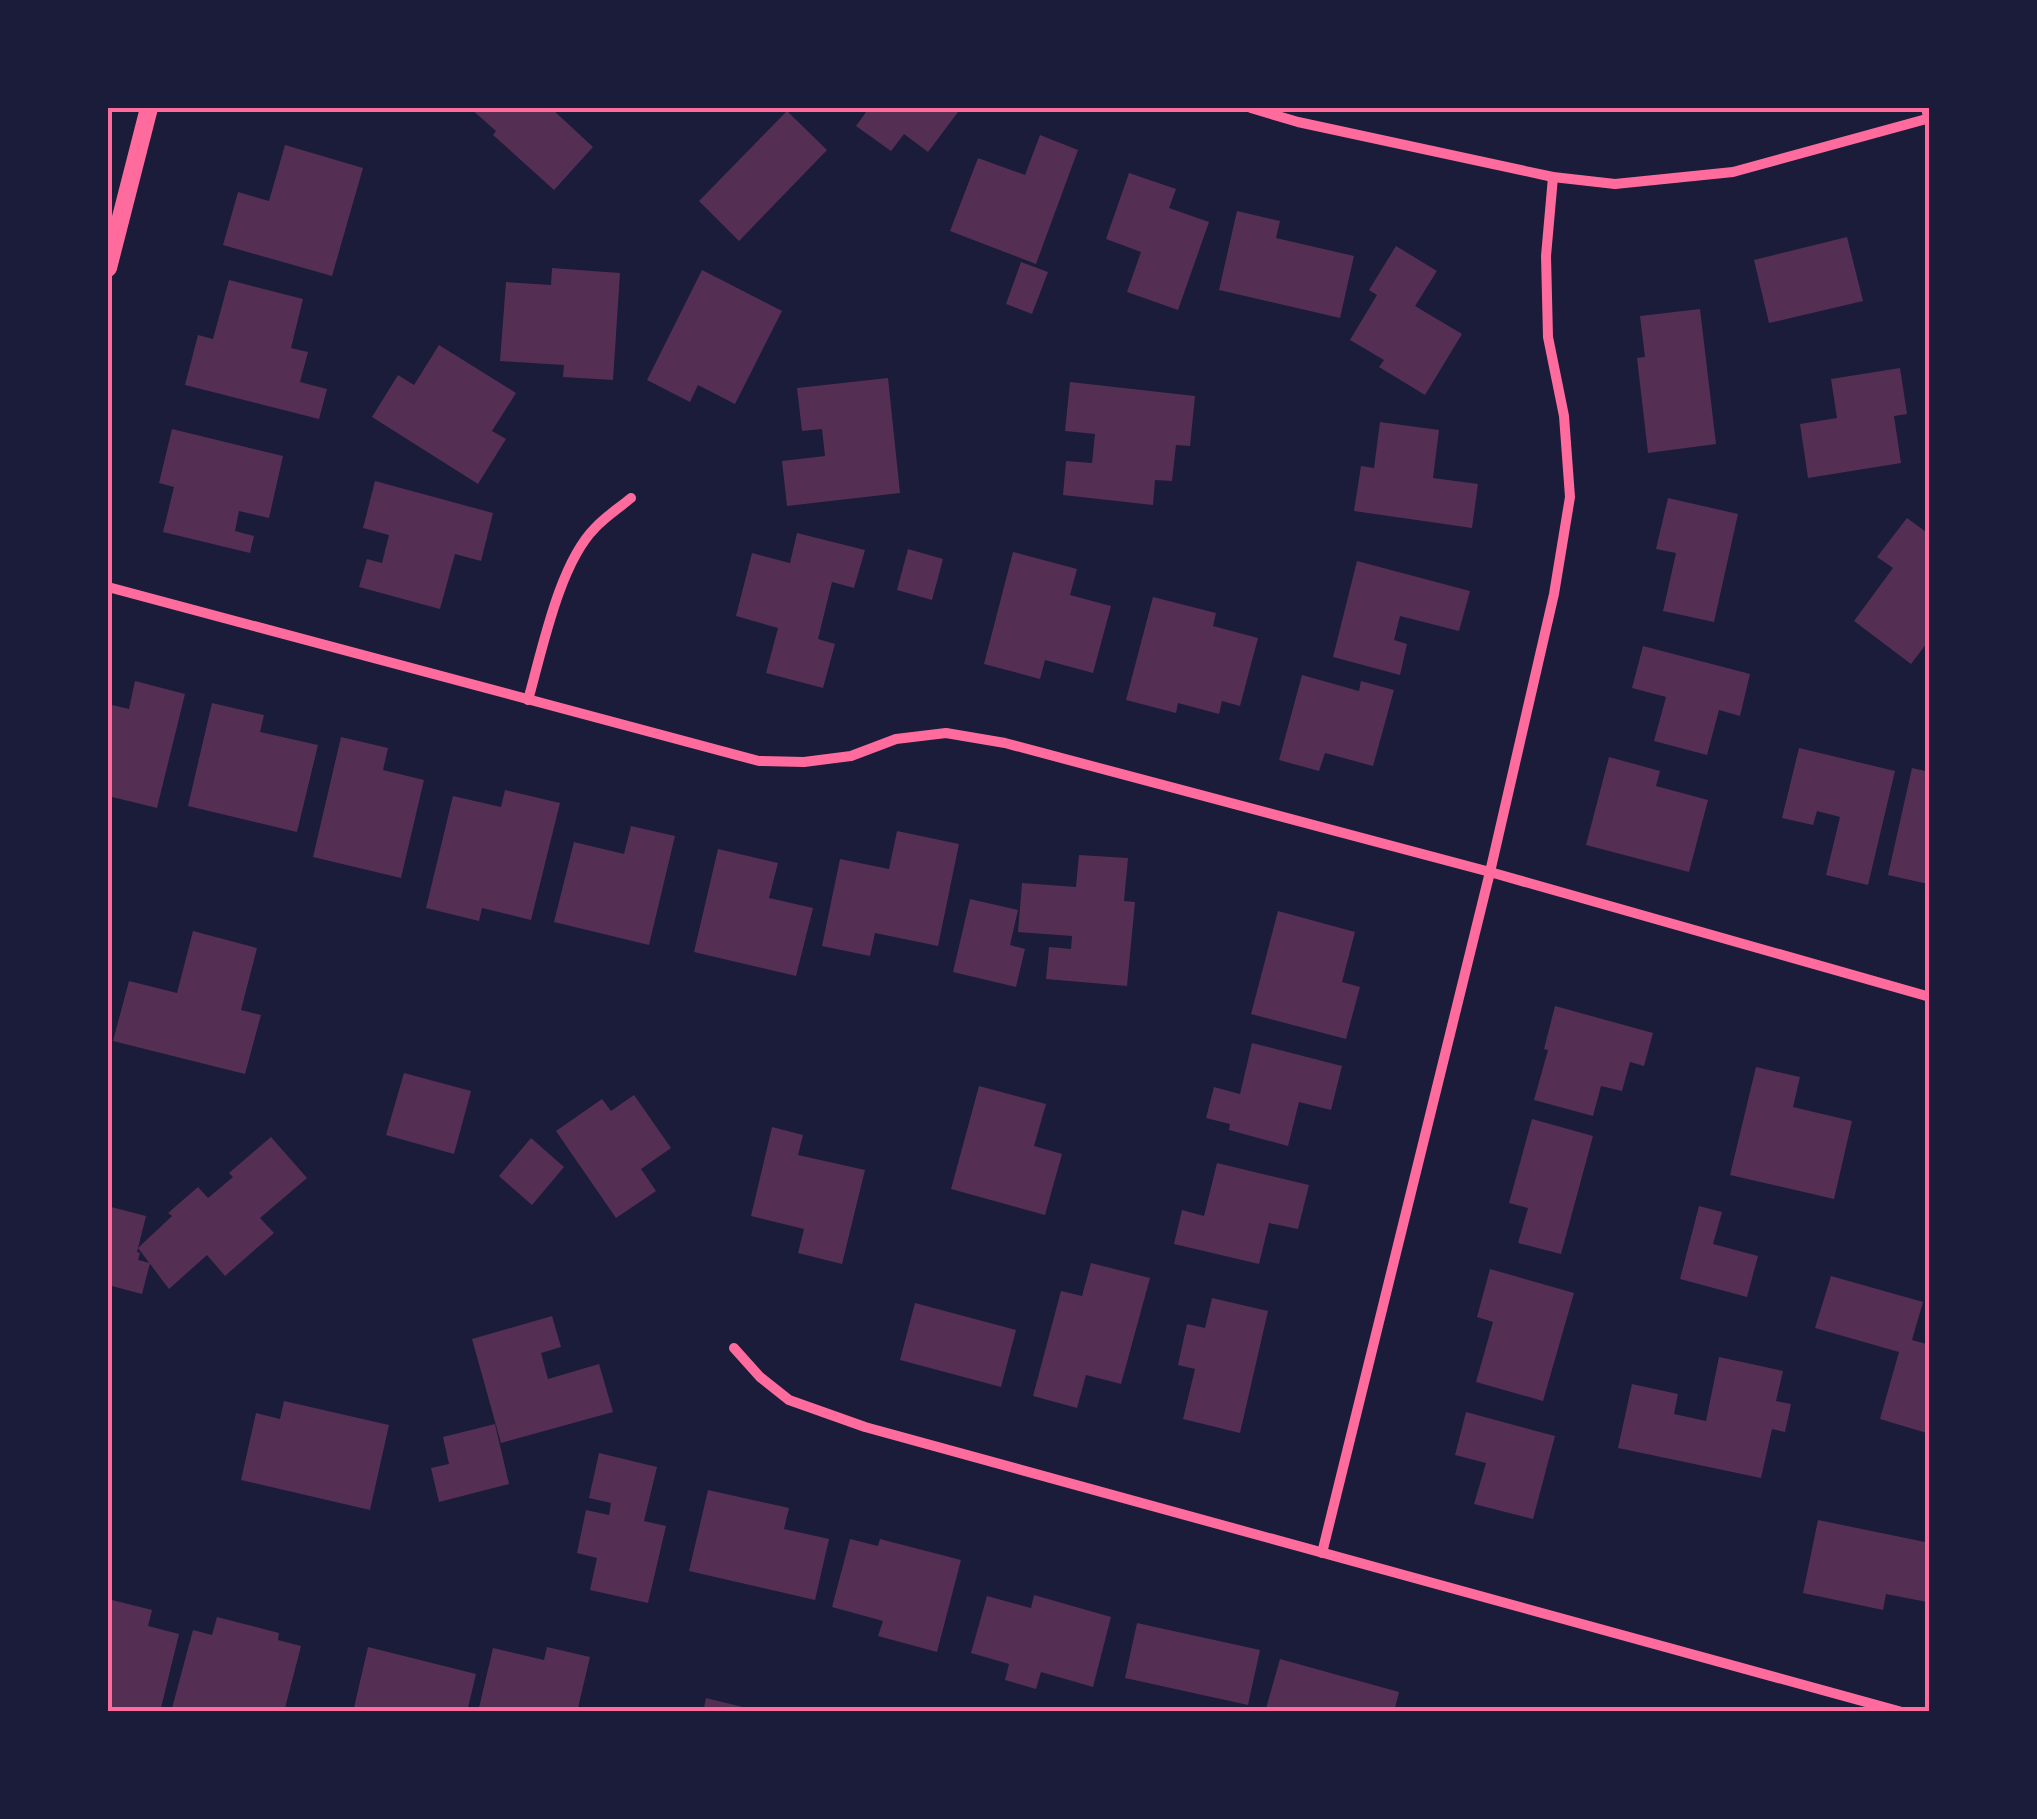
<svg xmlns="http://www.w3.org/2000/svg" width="2037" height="1819" viewBox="0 0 2037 1819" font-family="'Open Sans',sans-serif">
<rect width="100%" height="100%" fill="#1b1b3a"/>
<g fill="#542f53">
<polygon points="470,108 551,108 593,147 554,190 493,135 496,131"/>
<polygon points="869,108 961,108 928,152 904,134 891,151 856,126"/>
<polygon points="787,111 827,150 739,241 699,201"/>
<polygon points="1040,135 1078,150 1036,264 950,231 978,158 1025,175"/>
<polygon points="285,145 363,168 332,276 223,245 238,192 269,201"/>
<polygon points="1129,173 1176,189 1169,208 1209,222 1178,310 1127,292 1141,252 1106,239"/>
<polygon points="1237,211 1280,221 1276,238 1354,256 1340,318 1219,290"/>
<polygon points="1847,237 1863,301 1769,323 1754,260"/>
<polygon points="1396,246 1437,271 1415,306 1462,334 1425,395 1379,367 1384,360 1350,340 1377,295 1369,290"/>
<polygon points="1021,262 1048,272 1032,314 1006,304"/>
<polygon points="552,268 620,273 613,380 563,377 564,365 500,361 506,282 551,285"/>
<polygon points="702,270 782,311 735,404 698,385 690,402 647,380"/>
<polygon points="229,280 303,299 291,348 308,352 300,382 327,389 319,419 185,385 198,335 213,339"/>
<polygon points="1700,309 1716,444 1648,453 1637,358 1645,357 1640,316"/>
<polygon points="439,345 516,393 492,431 506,439 478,484 372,417 398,375 414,385"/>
<polygon points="1900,368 1907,414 1894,416 1901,463 1808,478 1800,424 1837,418 1831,379"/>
<polygon points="888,378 900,493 787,506 782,461 825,456 822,429 802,431 797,388"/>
<polygon points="1070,382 1195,396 1190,446 1176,445 1172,481 1155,480 1153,505 1063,495 1066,461 1092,463 1095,434 1065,431"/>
<polygon points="1380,422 1439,430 1433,478 1478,484 1472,528 1354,511 1361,466 1374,468"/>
<polygon points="172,429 283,456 269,518 239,511 235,531 254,536 250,553 163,532 174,487 159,483"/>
<polygon points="375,481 493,513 481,561 455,554 440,609 359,587 367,559 382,563 389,535 363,528"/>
<polygon points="1668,498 1738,514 1714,622 1663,611 1676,553 1656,549"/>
<polygon points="1907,518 1930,535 1930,639 1911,664 1854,621 1893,568 1877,557"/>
<polygon points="797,533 865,550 854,588 832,582 818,639 835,644 823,688 766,673 778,628 736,616 752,553 790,563"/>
<polygon points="908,549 943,559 932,600 897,590"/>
<polygon points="1013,552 1077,569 1070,595 1111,606 1093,673 1045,660 1040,679 984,664"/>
<polygon points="1357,561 1470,591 1459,631 1400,616 1394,640 1407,644 1400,675 1333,657"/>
<polygon points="1153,597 1216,613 1213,626 1258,638 1240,706 1222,701 1219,714 1178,703 1176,713 1126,700"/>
<polygon points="1643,646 1750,674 1740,716 1719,710 1707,755 1654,741 1666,697 1632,688"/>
<polygon points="1302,675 1359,691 1361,681 1394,690 1373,766 1325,753 1319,771 1279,760"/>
<polygon points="135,681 185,694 157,808 108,796 108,704 129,709"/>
<polygon points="212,703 264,715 260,732 318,745 297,832 188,806"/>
<polygon points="341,737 388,748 383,770 424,780 401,878 313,857"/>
<polygon points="1799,748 1895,771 1868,885 1826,875 1840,817 1817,811 1813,825 1782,818"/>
<polygon points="1609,757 1660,771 1656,786 1708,800 1689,872 1586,845"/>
<polygon points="1912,768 1930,772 1928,884 1888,875"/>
<polygon points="505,790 560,803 531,920 482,908 479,921 426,908 453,796 501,807"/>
<polygon points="631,826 675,836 649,945 554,922 574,842 624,854"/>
<polygon points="897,831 959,844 938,946 875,933 870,956 822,946 840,859 889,869"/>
<polygon points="718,849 778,863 769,898 813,908 796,976 694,952"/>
<polygon points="1079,855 1128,858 1124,901 1135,902 1127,986 1046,979 1049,947 1071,949 1072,936 1018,932 1022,883 1076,887"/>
<polygon points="970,899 1018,910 1010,945 1025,949 1016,987 953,972"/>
<polygon points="1278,911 1355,932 1342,982 1360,987 1346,1039 1251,1014"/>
<polygon points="193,931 257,948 241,1010 261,1015 245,1074 113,1041 129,981 177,993"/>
<polygon points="1555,1006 1653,1033 1644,1066 1630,1062 1622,1091 1601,1086 1593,1116 1534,1100 1548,1050 1544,1049"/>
<polygon points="1252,1043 1342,1066 1331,1110 1299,1102 1288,1146 1229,1130 1230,1124 1206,1118 1214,1087 1240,1094"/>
<polygon points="1756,1067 1800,1077 1793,1107 1852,1121 1834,1199 1730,1175"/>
<polygon points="404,1073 471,1091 454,1154 386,1135"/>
<polygon points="979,1086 1046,1104 1034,1146 1062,1154 1045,1215 951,1189"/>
<polygon points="634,1095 671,1148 641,1169 656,1191 616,1218 556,1131 602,1099 611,1111"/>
<polygon points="1532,1119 1593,1136 1561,1254 1518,1243 1528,1208 1509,1203"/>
<polygon points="772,1127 803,1135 798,1155 865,1170 842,1264 798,1253 804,1229 751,1216"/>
<polygon points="271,1137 307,1178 260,1218 274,1233 225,1276 207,1255 169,1289 138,1248 172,1216 168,1213 198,1187 208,1198 233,1177 229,1173"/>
<polygon points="531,1138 564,1167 532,1205 499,1176"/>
<polygon points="1217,1163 1309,1185 1298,1229 1269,1223 1259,1264 1174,1244 1182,1210 1204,1216"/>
<polygon points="1699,1206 1722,1212 1713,1244 1758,1256 1747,1297 1680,1279"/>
<polygon points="111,1207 146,1216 137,1252 140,1253 138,1260 150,1263 142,1294 108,1285 108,1220"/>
<polygon points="1091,1263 1150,1278 1121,1384 1086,1375 1077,1408 1033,1396 1061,1291 1082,1296"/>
<polygon points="1490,1269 1574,1293 1543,1401 1476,1382 1493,1322 1477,1317"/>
<polygon points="1831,1276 1923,1302 1912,1340 1930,1345 1930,1434 1880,1419 1899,1352 1815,1328"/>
<polygon points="1212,1298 1268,1311 1240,1433 1183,1419 1195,1369 1178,1365 1187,1324 1205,1328"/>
<polygon points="915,1303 1016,1330 1001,1387 900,1360"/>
<polygon points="552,1316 561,1347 541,1353 548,1379 599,1364 613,1412 501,1443 472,1339"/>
<polygon points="1719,1357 1783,1371 1776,1401 1791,1404 1785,1432 1772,1429 1761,1478 1618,1448 1632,1384 1678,1394 1674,1414 1706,1421"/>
<polygon points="284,1401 389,1425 370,1510 241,1480 256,1413 280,1419"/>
<polygon points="1466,1412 1555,1436 1533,1519 1474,1504 1486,1463 1455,1455"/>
<polygon points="495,1424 509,1484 439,1502 431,1468 449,1464 443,1437"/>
<polygon points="599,1453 657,1467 644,1521 666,1526 648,1603 590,1590 597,1558 577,1553 586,1510 609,1515 611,1503 589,1498"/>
<polygon points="708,1490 789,1508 784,1529 829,1539 815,1600 689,1571"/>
<polygon points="1818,1520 1930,1543 1927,1602 1886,1594 1883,1610 1803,1593"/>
<polygon points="850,1539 878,1546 880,1539 961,1560 937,1652 878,1636 883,1621 832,1607"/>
<polygon points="1034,1595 1111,1617 1093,1687 1041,1672 1036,1689 1005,1680 1009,1664 971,1653 987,1596 1031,1608"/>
<polygon points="108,1599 152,1610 148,1626 179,1634 160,1712 108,1710"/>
<polygon points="217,1617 279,1633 278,1640 301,1646 284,1712 171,1712 193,1630 212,1635"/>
<polygon points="1137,1623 1260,1650 1248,1705 1125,1678"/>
<polygon points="368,1647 476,1674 467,1712 353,1712"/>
<polygon points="547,1647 590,1657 577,1712 478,1712 493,1648 544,1660"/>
<polygon points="1280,1659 1399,1692 1394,1712 1265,1712"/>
<polygon points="706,1698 755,1710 755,1712 703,1712"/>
</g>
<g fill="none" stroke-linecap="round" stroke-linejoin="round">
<g stroke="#ff6b9d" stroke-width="10">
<polyline points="1251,108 1298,122 1553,177 1615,184 1733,172 1930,118"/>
<polyline points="1926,108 1930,125"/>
<polyline points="108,587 759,761 804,762 851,756 896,739 946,733 1005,743 1490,872 1930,997"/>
<path d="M528,700C542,651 559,564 595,528C605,517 619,508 631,498"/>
<polyline points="734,1348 760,1377 789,1400 865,1427 1902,1712"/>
<polyline points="1322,1553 1490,872 1554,594 1570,497 1564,416 1548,337 1546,256 1553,177"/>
</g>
<polyline stroke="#ff6b9d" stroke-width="18" points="108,268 149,108"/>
</g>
<rect width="2037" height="1819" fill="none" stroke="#1b1b3a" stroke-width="220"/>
<rect x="110" y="110" width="1817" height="1599" fill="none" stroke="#ff6b9d" stroke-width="4"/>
</svg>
